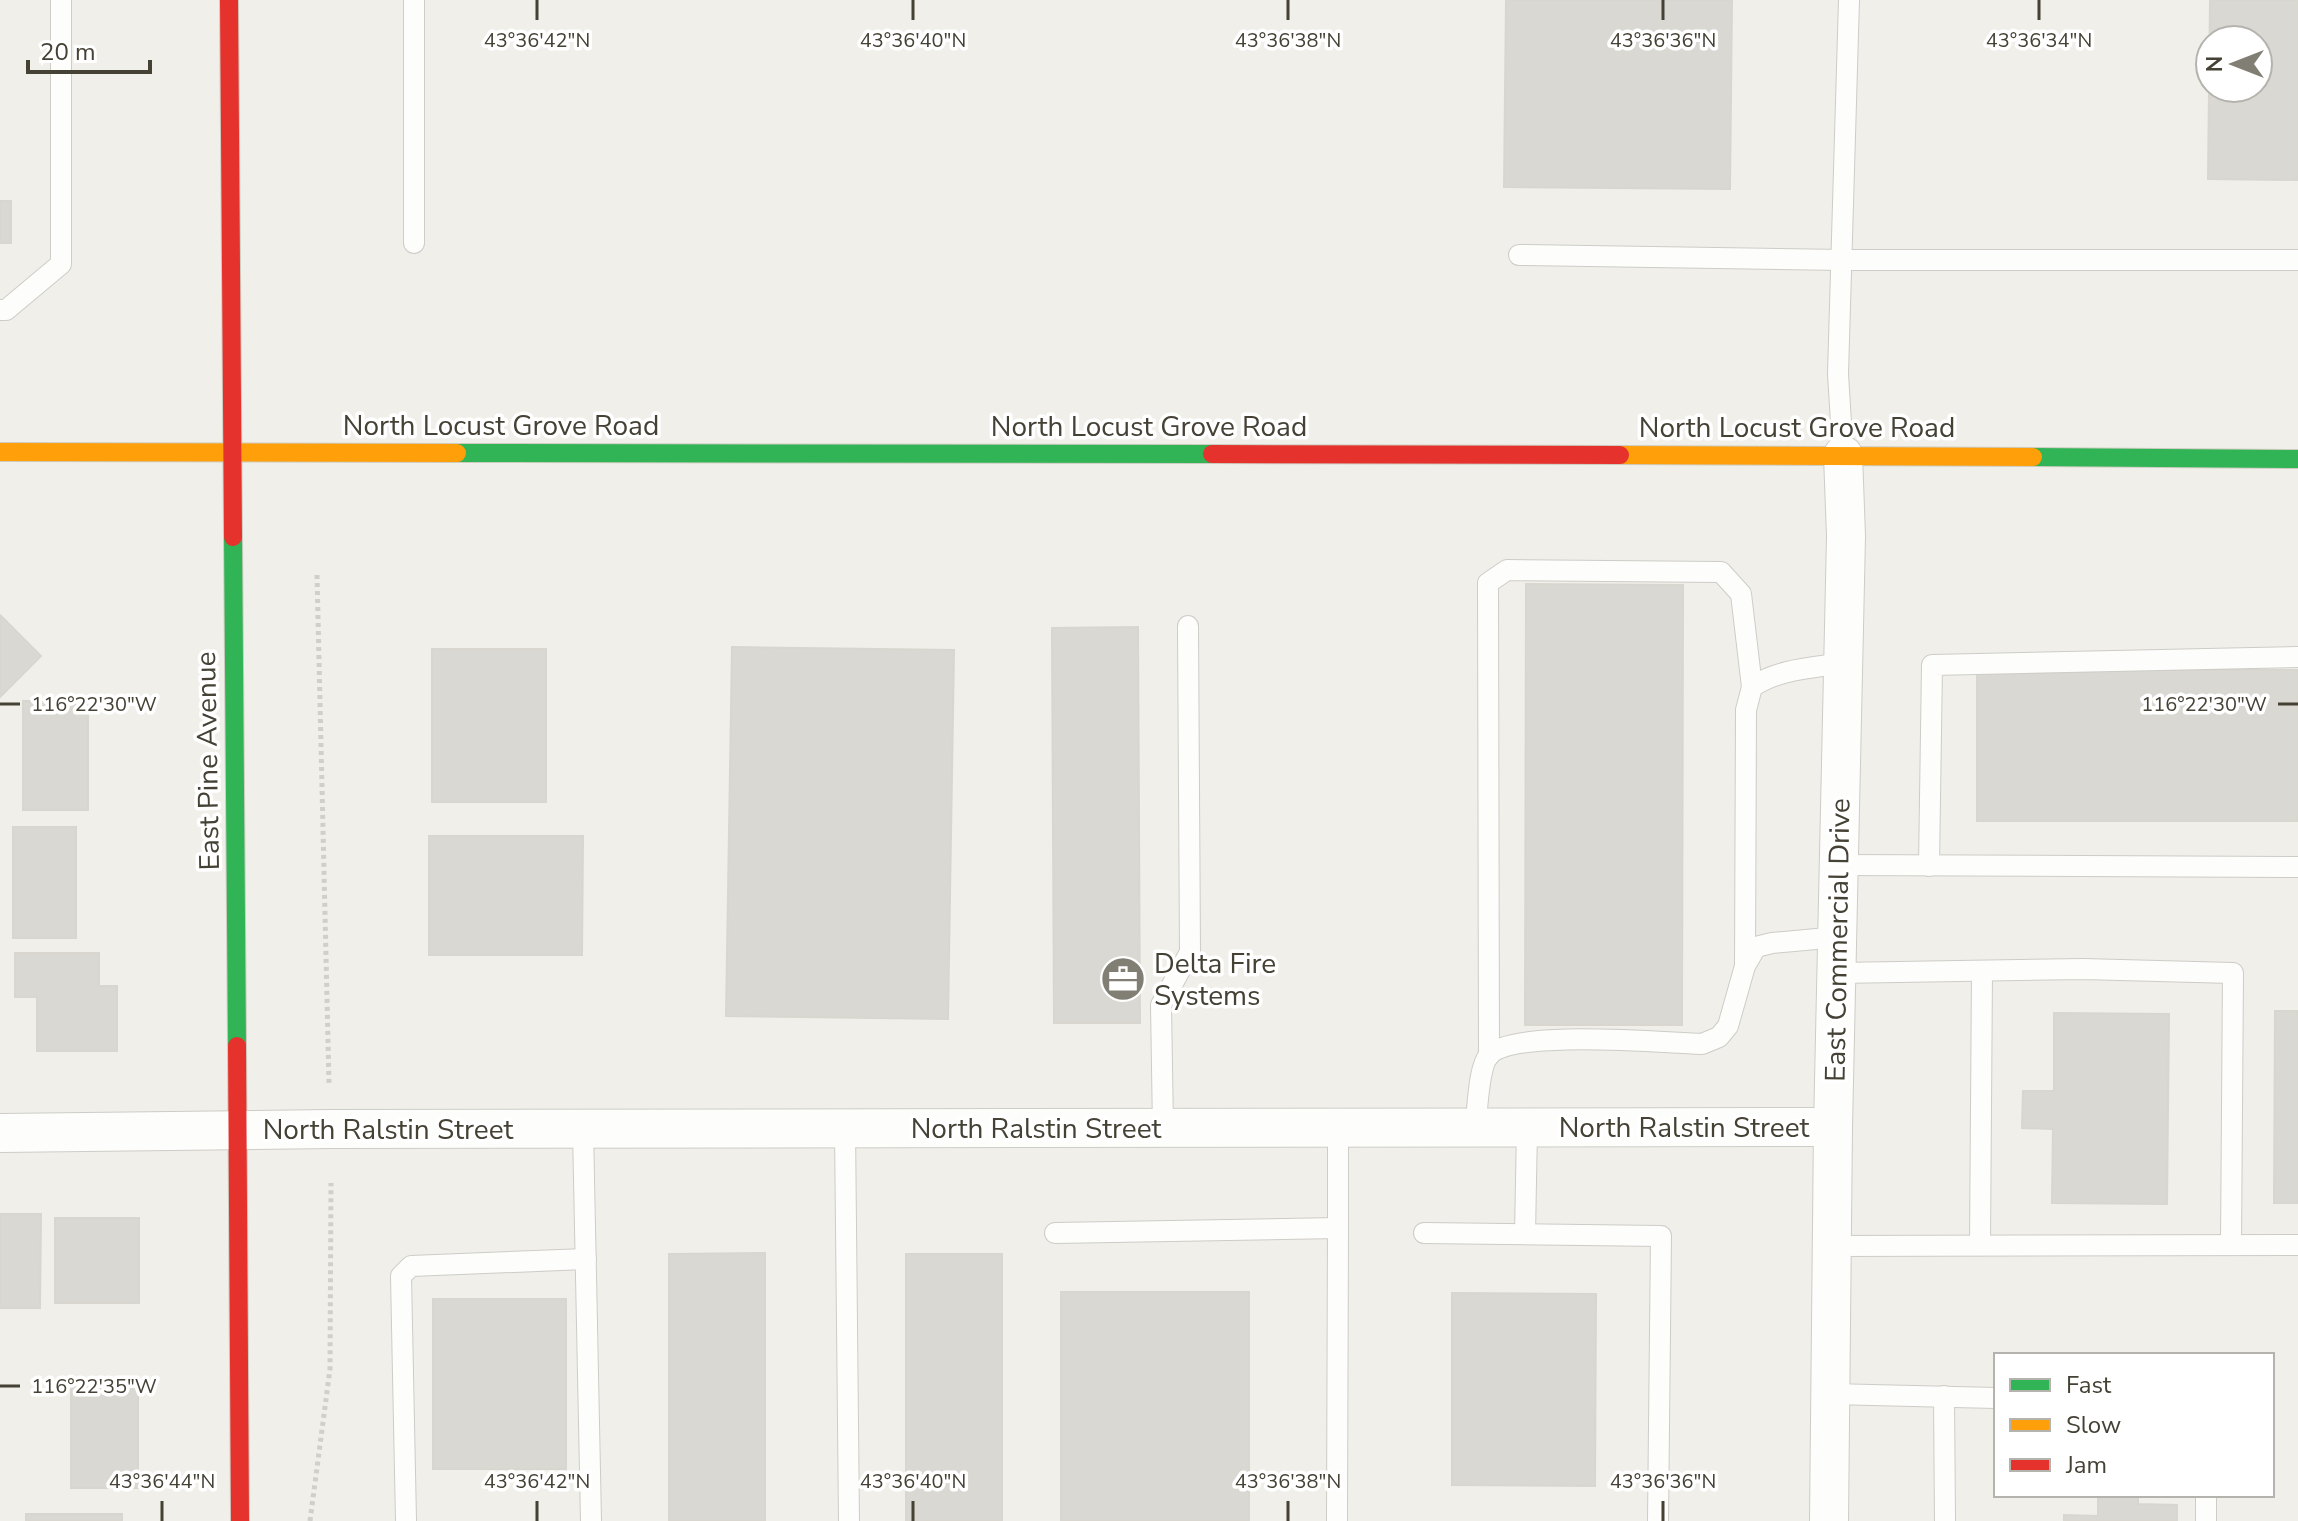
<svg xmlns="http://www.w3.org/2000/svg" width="2298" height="1521" viewBox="0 0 2298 1521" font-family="'Nunito Sans',sans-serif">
<rect width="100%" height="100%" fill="#f0efe9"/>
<g fill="#d9d8d2" stroke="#d8d6cf" stroke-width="2" fill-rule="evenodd">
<polygon points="1506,0 1732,0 1730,189 1504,187"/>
<path d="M2210,0H2298V180L2208,179ZM2210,40H2258V88H2210Z"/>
<rect x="0" y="201" width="11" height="42"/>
<polygon points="1526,584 1683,585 1682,1025 1525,1025"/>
<polygon points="0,615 41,656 0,697"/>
<polygon points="1138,627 1140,1023 1054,1023 1052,628"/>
<polygon points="732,647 954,650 948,1019 726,1016"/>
<rect x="432" y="649" width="114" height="153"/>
<rect x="1977" y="670" width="321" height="151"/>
<rect x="23" y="701" width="65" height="109"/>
<rect x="13" y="827" width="63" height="111"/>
<polygon points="429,836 583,836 582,955 429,955"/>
<polygon points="15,953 99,953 99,986 117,986 117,1051 37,1051 37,997 15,997"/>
<polygon points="2275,1011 2298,1011 2298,1203 2274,1203"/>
<polygon points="2054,1013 2169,1014 2167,1204 2052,1203 2053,1129 2022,1128 2023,1091 2054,1091"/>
<polygon points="0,1214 41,1214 40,1308 0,1308"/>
<rect x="55" y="1218" width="84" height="85"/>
<polygon points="765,1253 765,1521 669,1521 669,1254"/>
<rect x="906" y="1254" width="96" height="267"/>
<rect x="1061" y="1292" width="188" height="229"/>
<polygon points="1452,1293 1596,1294 1595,1486 1452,1485"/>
<rect x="433" y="1299" width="133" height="170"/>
<rect x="71" y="1384" width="67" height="104"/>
<polygon points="2098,1495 2138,1495 2138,1504 2177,1505 2177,1521 2064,1521 2064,1515 2098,1516"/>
<rect x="26" y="1514" width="96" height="7"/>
</g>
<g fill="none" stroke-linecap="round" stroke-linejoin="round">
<g stroke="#ceccc7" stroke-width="22">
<g id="lane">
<polyline points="414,243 414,0"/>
<polyline points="1519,255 1842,260 2298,260"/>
<polyline points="0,310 6,310 61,264 61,0"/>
<polyline points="1843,455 1838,374 1849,0"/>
<polyline points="1839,865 2298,867"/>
<polyline points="1929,866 1932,665 2298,657"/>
<path d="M1745,966L1746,710L1752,687C1779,669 1811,668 1843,663"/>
<polyline points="1837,973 2083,969 2233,973 2231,1245"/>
<polyline points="1489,1056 1488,583 1507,570 1721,572 1741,594 1752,687"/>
<path d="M1475,1127C1478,1110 1478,1067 1489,1055C1514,1029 1663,1043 1702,1044L1719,1037L1728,1026L1745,966L1756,947L1772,943L1838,937"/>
<polyline points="845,1128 849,1521"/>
<polyline points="1163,1128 1161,1005 1190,952 1188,626"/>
<polyline points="583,1129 591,1521"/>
<polyline points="1338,1228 1338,1128"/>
<polyline points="1055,1233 1338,1228 1337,1521"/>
<polyline points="1424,1233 1661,1236 1658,1521"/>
<polyline points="1525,1234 1527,1128"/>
<polyline points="1980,1245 1982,971"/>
<polyline points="1831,1246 2298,1245"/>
<polyline points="1830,1394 1996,1398"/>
<polyline points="1944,1396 1945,1521"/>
<polyline points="406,1521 401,1276 411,1266 586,1259"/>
<polyline points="2206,1521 2206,1495"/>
</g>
</g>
<g stroke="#ceccc7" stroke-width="40">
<g id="street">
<polyline points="0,1133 330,1129 1833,1127"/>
<polyline points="1829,1521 1833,1127 1846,536 1843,455"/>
</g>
</g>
<g stroke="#ceccc0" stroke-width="20">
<g id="fast">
<polyline points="457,453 1212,454"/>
<polyline points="2033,457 2298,459"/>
<polyline points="233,537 237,1046"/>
</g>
</g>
<g stroke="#ceccc0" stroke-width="20">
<g id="slow">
<polyline points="0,452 457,453"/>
<polyline points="1620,455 2033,457"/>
</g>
</g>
<g stroke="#ceccc0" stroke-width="20">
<g id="jam">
<polyline points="229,0 233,537"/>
<polyline points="1212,454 1620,455"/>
<polyline points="237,1046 240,1521"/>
</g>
</g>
<g stroke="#d1cfca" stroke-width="5" stroke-dasharray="4 4" stroke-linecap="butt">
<polyline points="317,575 329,1083"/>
<polyline points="310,1521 330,1369 331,1183"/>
</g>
<use href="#lane" stroke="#fdfdfc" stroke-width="20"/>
<use href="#street" stroke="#fdfdfc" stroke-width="38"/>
<use href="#fast" stroke="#30b455" stroke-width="18"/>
<use href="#slow" stroke="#ff9f0a" stroke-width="18"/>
<use href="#jam" stroke="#e5322d" stroke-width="18"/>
</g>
<path fill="none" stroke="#454135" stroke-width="3" d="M537,0V20M913,0V20M1288,0V20M1663,0V20M2039,0V20M0,704H20M2278,704H2298M0,1386H20M162,1501V1521M537,1501V1521M913,1501V1521M1288,1501V1521M1663,1501V1521"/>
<defs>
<g id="office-disc" transform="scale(2.3)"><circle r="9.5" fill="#817e74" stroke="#fff"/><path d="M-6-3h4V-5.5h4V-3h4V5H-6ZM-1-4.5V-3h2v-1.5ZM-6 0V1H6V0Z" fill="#fff"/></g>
</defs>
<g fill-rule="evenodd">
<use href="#office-disc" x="1123" y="979"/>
</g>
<g text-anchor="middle" stroke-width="7" stroke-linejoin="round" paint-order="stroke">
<g font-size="28" fill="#454135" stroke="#fff">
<text x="501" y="435">North Locust Grove Road</text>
<text x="1149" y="436">North Locust Grove Road</text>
<text x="1797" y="437">North Locust Grove Road</text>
<text transform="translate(207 761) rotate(-91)" y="10">East Pine Avenue</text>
<text transform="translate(1837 940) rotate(-89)" y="10">East Commercial Drive</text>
<text x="1684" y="1137">North Ralstin Street</text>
<text x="1036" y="1138">North Ralstin Street</text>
<text x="388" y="1139">North Ralstin Street</text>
</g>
<g font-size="28" fill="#454135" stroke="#fff" text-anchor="start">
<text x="1154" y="973">Delta Fire<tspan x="1154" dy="32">Systems</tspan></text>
</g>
</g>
<g font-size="20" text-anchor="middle" fill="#454135" stroke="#fff" stroke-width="7" stroke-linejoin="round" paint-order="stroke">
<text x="537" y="47">43°36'42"N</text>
<text x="913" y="47">43°36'40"N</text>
<text x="1288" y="47">43°36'38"N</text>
<text x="1663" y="47">43°36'36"N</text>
<text x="2039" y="47">43°36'34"N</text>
<text x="2204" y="711">116°22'30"W</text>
<text x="94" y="711">116°22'30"W</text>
<text x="94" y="1393">116°22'35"W</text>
<text x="162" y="1488">43°36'44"N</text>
<text x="537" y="1488">43°36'42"N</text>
<text x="913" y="1488">43°36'40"N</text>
<text x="1288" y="1488">43°36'38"N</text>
<text x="1663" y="1488">43°36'36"N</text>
</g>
<rect x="1994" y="1353" width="280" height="144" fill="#ffffff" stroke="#b5b3ae" stroke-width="2"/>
<rect x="2010" y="1379" width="40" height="12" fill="#30b455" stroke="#b5b3ae" stroke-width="2"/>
<text x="2066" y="1393" font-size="24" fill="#454135">Fast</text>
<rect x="2010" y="1419" width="40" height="12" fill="#ff9f0a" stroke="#b5b3ae" stroke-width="2"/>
<text x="2066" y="1433" font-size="24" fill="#454135">Slow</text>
<rect x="2010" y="1459" width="40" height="12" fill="#e5322d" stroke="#b5b3ae" stroke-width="2"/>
<text x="2066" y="1473" font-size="24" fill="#454135">Jam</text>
<g transform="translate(2234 64) rotate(270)"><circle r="38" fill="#ffffff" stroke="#b5b3ae" stroke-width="2"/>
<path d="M0-6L14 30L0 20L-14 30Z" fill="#817e74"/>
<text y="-12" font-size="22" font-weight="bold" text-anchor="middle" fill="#454135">N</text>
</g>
<path d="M28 60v12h122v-12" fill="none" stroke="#454135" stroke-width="4"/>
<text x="40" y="60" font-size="24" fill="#454135" stroke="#ffffff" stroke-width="6" paint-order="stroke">20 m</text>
</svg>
